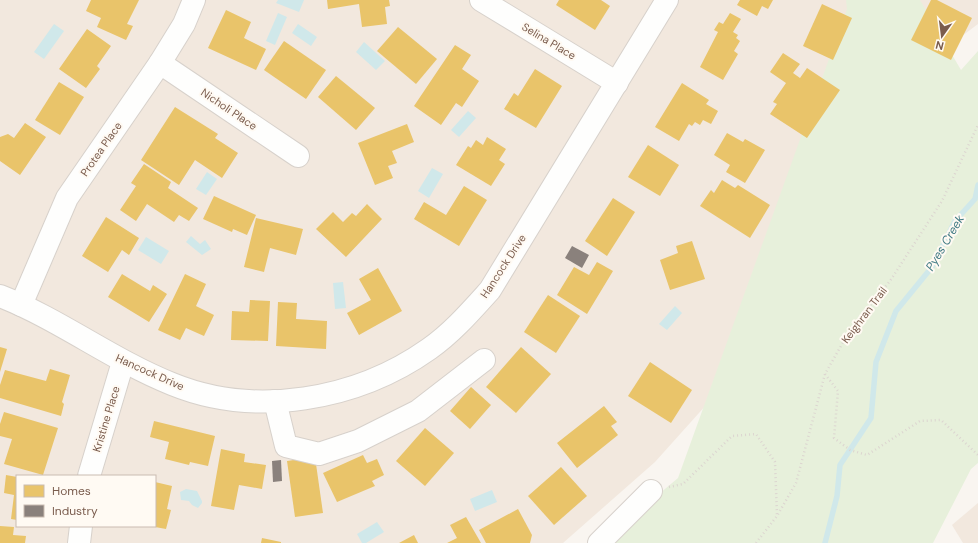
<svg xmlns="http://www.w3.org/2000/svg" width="978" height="543" viewBox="0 0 978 543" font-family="'DM Sans',sans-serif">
<rect width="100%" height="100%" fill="#f9f5f0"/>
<g fill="#f2e8de" fill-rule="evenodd">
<path d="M0,0H978V24L825,139L778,325L655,462L563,543H0ZM17,476H155V526H17Z"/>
<polygon points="978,503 978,543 963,543 952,525"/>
</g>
<polygon fill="#e7f0db" points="846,0 920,0 961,70 978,51 978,463 971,469 933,543 601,543 678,478 847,9"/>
<g fill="#d0e8ea">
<polygon points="278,0 304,0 299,12 276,3"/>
<polygon points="278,13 287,17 275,45 266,41"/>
<polygon points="54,24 64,31 44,59 34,52"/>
<polygon points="298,24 317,37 311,46 292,33"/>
<polygon points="364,42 385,61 376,70 356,52"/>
<polygon points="468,111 476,118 459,137 451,130"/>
<polygon points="432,168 443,174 429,198 418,191"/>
<polygon points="207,172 217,179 206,195 196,189"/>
<polygon points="191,236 200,244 205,240 211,249 202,255 186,242"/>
<polygon points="146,237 169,251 161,264 138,250"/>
<polygon points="343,282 346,308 335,309 333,283"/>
<polygon points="675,306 682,313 667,330 659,324"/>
<polygon points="186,489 197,491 202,501 202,503 198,508 192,505 189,501 181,500 180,492"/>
<polygon points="492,490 497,502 475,511 470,499"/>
<polygon points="377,522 384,532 366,543 362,543 357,534"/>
</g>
<g fill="#e9c46a">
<polygon points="91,0 139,0 127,24 133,26 126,40 97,27 101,18 86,11"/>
<polygon points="327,0 389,0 390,6 385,7 387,24 362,27 359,4 328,9"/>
<polygon points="559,0 601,0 610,6 595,30 556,5"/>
<polygon points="740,0 773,0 768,9 762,6 757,16 737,5"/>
<polygon points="931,0 937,0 972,18 951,60 911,40"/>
<polygon points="822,4 852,18 833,60 803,46"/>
<polygon points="226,10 251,22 244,38 266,49 256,70 208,48"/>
<polygon points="730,13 741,19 733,32 738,35 736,38 740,41 734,51 738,54 723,80 700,67 718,32 714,30 719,22 723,24"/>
<polygon points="398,27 437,59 416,84 377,51"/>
<polygon points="87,29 111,46 97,66 100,69 86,88 59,69"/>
<polygon points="284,41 326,70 306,99 264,70"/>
<polygon points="455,45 471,55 462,69 479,81 462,107 456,103 441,125 414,106"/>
<polygon points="783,53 800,64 793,73 800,78 807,68 840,90 807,138 770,114 777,104 773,102 786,83 770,72"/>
<polygon points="535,69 562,86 536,128 504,109 514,93 518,96"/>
<polygon points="336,76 375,108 356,130 318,97"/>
<polygon points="59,82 84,97 60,135 35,120"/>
<polygon points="682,83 709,100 706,104 718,111 711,124 703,120 700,125 695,122 692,126 689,124 679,141 655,127"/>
<polygon points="175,107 218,134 215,138 238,153 222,178 195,160 179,185 141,160"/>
<polygon points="25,123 46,137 20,175 0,161 0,137 8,134 14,138"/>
<polygon points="407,124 414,142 392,151 397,163 388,166 393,178 375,185 358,143"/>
<polygon points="727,133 743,142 745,139 765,150 745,183 726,172 730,165 714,155"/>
<polygon points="487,137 506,149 499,160 505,164 491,186 456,165 468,146 471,148 476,140 483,145"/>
<polygon points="648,145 679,165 660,196 628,177"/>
<polygon points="144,164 171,182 168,188 198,208 189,221 179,215 174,222 147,204 136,221 120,210 136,186 131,183"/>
<polygon points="722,180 735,188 738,185 770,205 750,238 700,206 711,190 714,193"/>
<polygon points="464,186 487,200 459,246 414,219 424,202 446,215"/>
<polygon points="214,196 256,215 247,235 233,229 232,232 203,219"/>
<polygon points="613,198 635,212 607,256 585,241"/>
<polygon points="367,204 382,219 346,257 316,229 333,212 343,222 352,213 356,216"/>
<polygon points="106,217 139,238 129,255 122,250 108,272 82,256"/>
<polygon points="256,218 303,229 296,255 270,248 264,272 244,267"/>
<polygon points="692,241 705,279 670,290 660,260 678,253 676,246"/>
<polygon points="597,262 613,271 587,314 557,295 574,267 589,275"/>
<polygon points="378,268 402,311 359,335 347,313 371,300 359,279"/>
<polygon points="122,274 150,291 153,285 167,294 149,322 108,297"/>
<polygon points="185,274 206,284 196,306 214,315 204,336 186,328 180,340 158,330"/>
<polygon points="548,295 580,316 556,353 524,332"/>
<polygon points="250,300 270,301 268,341 231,340 232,311 249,312"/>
<polygon points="278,302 297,303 296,319 327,321 326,349 276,346"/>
<polygon points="0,347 7,349 0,372"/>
<polygon points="521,347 551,374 516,413 486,387"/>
<polygon points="650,362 692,390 671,423 628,396"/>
<polygon points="50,369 70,375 62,402 64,404 61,416 0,398 0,385 5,370 46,381"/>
<polygon points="471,387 491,405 470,429 450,411"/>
<polygon points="604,406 617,422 611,426 618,435 577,468 557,443"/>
<polygon points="4,412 58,428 43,475 4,464 12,439 0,436 0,424"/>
<polygon points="154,421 215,436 208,466 190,462 189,465 165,459 169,442 150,437"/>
<polygon points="425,428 454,453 425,486 396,461"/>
<polygon points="221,449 245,454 244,462 266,465 262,489 239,485 234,510 211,506"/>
<polygon points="363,455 367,463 377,459 384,475 372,481 375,486 337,502 323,473"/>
<polygon points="315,457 323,513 295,517 287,461"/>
<polygon points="561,467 587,496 554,525 528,496"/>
<polygon points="6,475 17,477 17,520 11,519 14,495 4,493"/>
<polygon points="155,482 172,486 167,509 171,510 166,529 155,527"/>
<polygon points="518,509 532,535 530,543 486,543 479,530"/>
<polygon points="466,517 481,543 447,543 457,538 450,525"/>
<polygon points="0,526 14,527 13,535 26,536 25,543 0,543"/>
<polygon points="414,535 418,543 399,543"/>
<polygon points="262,538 281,542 281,543 261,543"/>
</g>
<g fill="#8a817c">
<polygon points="572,246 589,255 582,268 565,258"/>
<polygon points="281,460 282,481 273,482 272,461"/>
</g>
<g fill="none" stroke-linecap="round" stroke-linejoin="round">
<polyline stroke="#d0e8ea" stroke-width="5.5" points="825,543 837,496 840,465 871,418 876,362 896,311 932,267 955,221 975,199 978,185"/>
<g stroke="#d7d1cb" stroke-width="24">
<g id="minor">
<polyline points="481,0 617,83"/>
<polyline points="160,63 298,156"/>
<path d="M0,296C59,319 112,360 172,384C255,418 357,400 429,349C452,333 471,311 490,290L667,0"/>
<polyline points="21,305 67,198 160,63 184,24 194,0"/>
<polyline points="275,401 286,446 319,454 358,441 418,411 484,360"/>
<polyline points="89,476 123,362"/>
<polyline points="79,543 81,526"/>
<polyline points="599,543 651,491"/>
</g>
</g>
<g stroke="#dcd5d0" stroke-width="2.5" stroke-dasharray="1 3" stroke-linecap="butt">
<polyline points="825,374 838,391 834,438 850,450 867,455 920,421 941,420 978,455"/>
<polyline points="669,487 683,484 732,436 756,434 775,462 777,515"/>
<polyline points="756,543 777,516 796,483 825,374 850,330 890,281 942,201 978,125"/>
</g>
<use href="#minor" stroke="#fefefd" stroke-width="22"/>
</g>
<g text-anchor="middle" stroke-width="4" stroke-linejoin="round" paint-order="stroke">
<g font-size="11" fill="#7a5c4d" stroke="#fffaf3">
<text transform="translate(549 41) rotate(31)" y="4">Selina Place</text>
<text transform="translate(229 109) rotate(34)" y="4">Nicholi Place</text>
<text transform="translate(101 149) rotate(-55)" y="4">Protea Place</text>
<text transform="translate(503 266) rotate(-57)" y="4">Hancock Drive</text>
<text transform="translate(864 315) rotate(-53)" y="4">Keighran Trail</text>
<text transform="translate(150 372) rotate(24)" y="4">Hancock Drive</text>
<text transform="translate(106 419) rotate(-73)" y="4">Kristine Place</text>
</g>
<g font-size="12" font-style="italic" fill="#437c86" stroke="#fffaf3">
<text transform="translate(945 243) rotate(-59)" y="4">Pyes Creek</text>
</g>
</g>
<rect x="16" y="475" width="140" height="52" fill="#fffaf3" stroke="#cabbb1"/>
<rect x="24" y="485" width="20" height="12" fill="#e9c46a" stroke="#cabbb1"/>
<text x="52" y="495" font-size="12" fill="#7a5c4d">Homes</text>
<rect x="24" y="505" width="20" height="12" fill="#8a817c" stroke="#cabbb1"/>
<text x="52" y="515" font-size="12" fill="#7a5c4d">Industry</text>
<g transform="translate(942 36) rotate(194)" stroke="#fffaf3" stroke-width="3" paint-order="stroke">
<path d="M0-3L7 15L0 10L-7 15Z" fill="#7a5c4d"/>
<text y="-6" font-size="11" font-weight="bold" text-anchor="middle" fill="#7a5c4d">N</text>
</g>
</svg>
